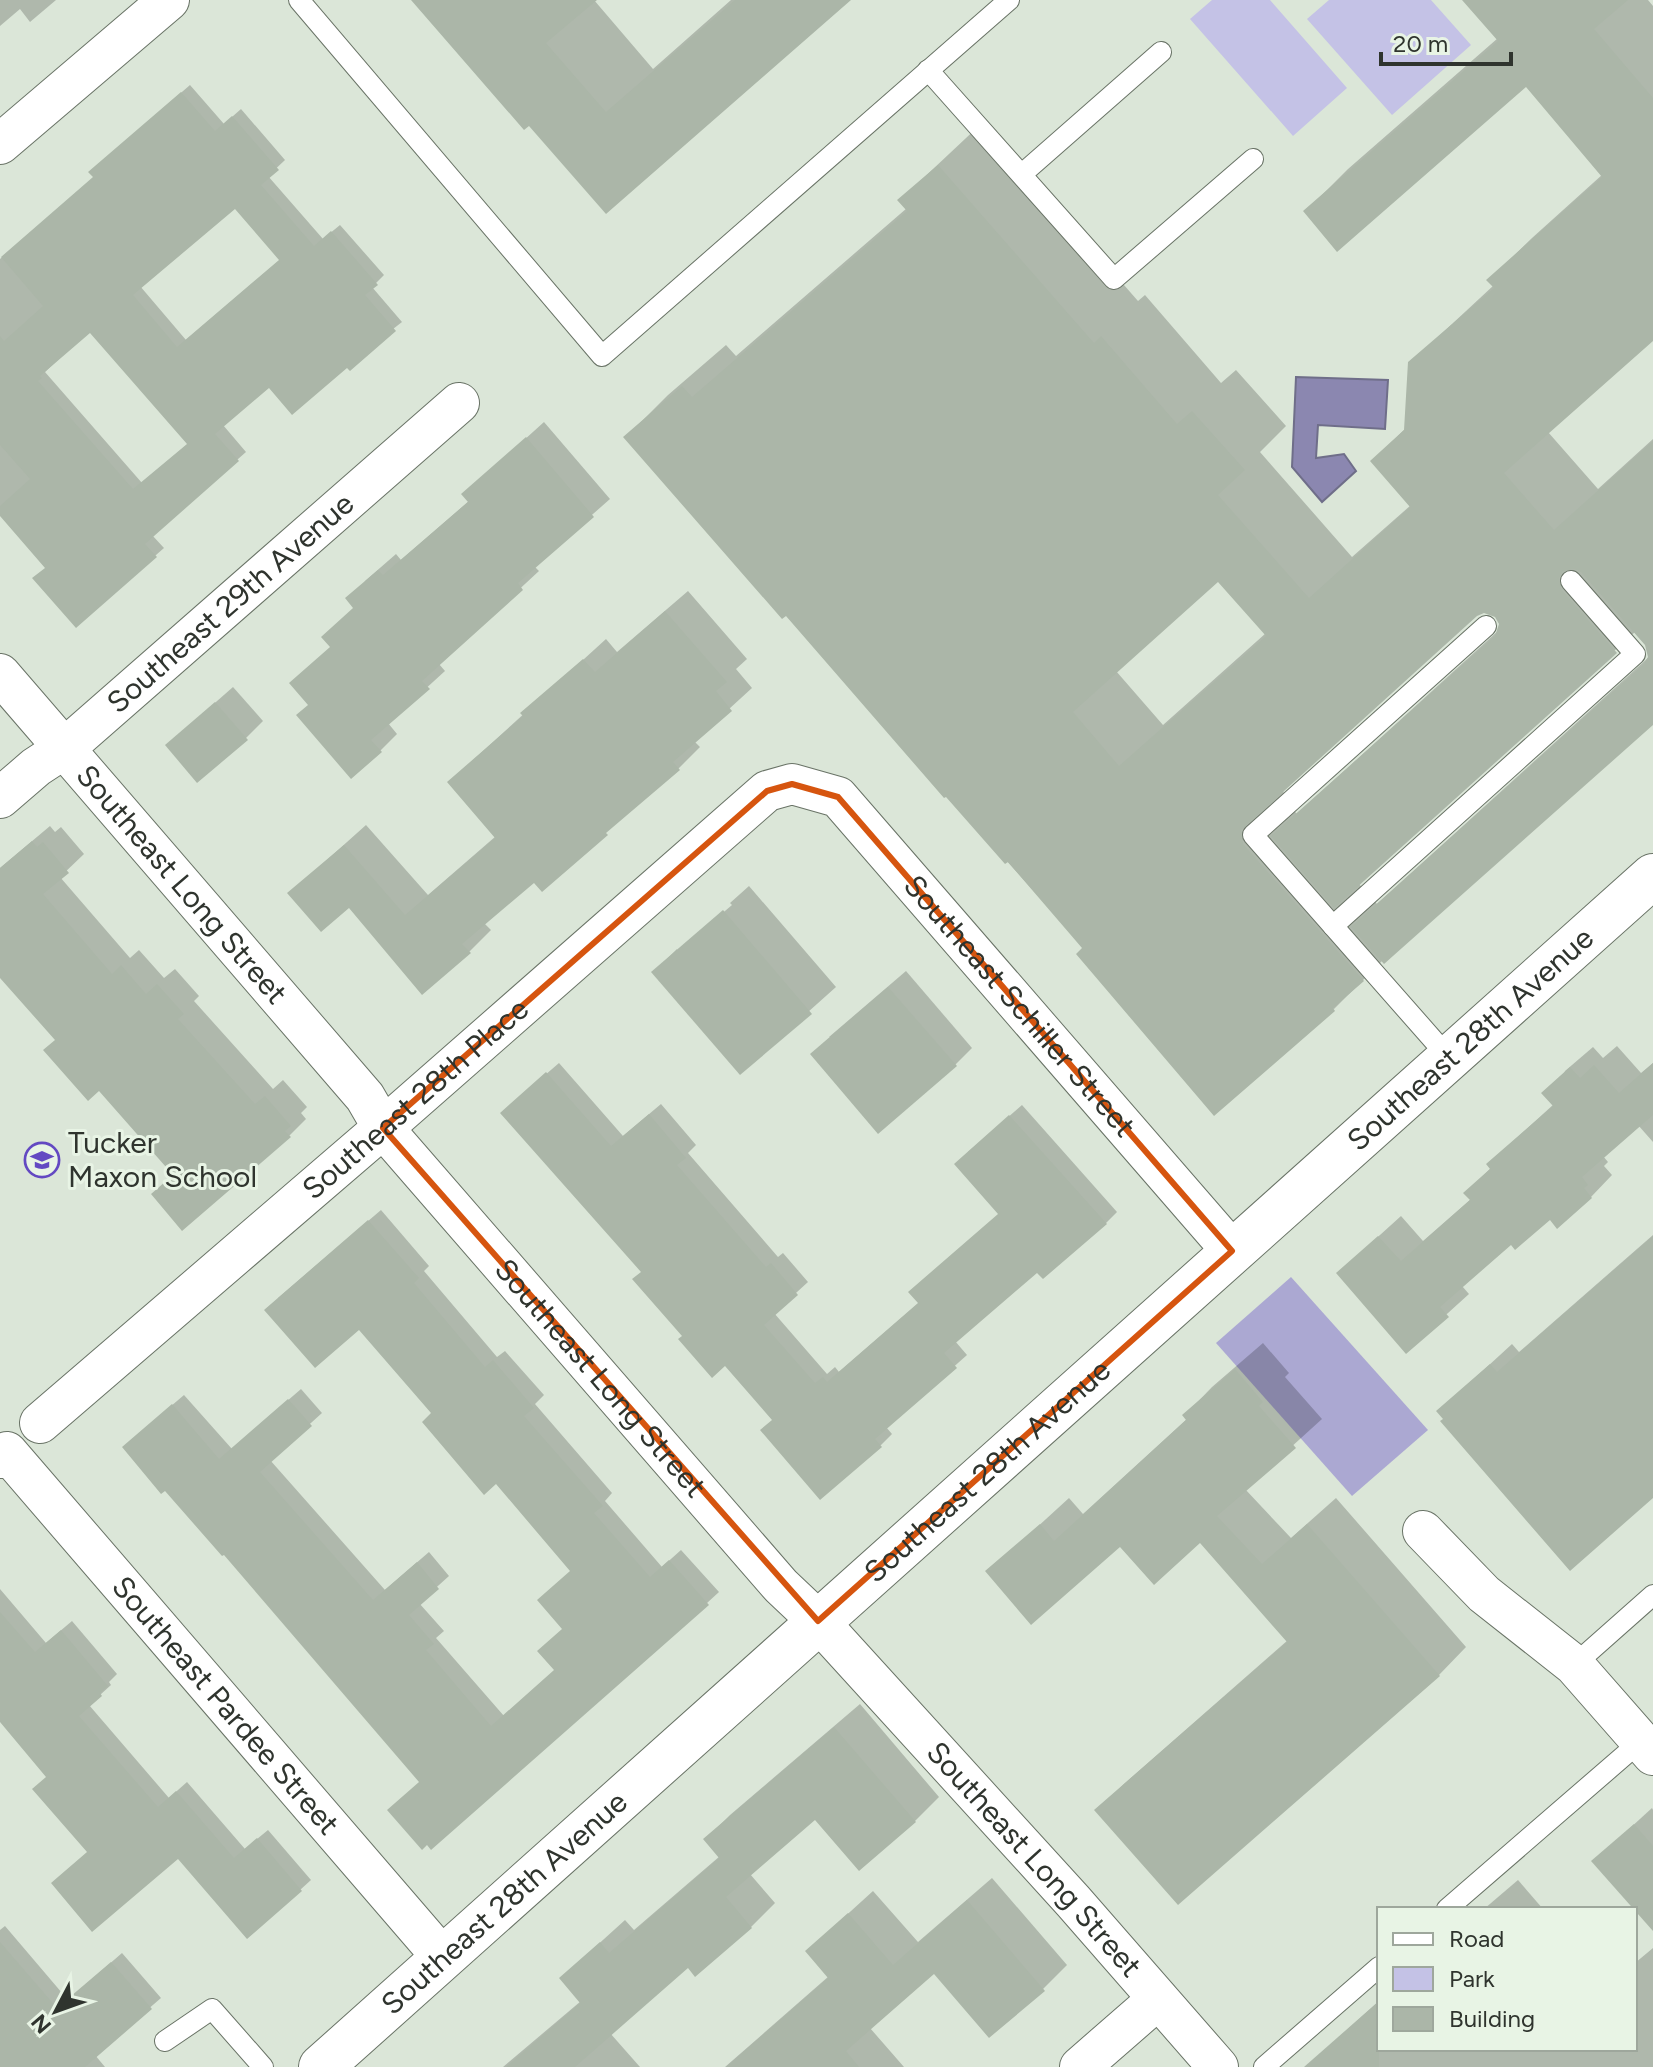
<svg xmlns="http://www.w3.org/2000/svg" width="1653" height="2067" viewBox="0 0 1653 2067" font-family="Figtree,sans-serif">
<rect width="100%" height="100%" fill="#dbe6d8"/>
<g fill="#c4c2e6">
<polygon points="1212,0 1270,0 1347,88 1293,136 1190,19"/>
<polygon points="1329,0 1431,0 1471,45 1392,115 1307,19"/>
</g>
<polygon fill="#aba8d2" points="1291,1277 1428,1430 1352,1496 1216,1343"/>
<polygon fill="#8b87b0" stroke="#6f6e89" stroke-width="2" points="1296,377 1388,380 1385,429 1318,425 1316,458 1344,454 1356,471 1322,502 1292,467"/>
<g fill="#0003" fill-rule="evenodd">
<polygon points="0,0 56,0 30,22 20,9 0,26"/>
<polygon points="414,0 594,0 653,69 731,0 849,0 606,211 529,123"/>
<path d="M1465,0H1648L1653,6V339L1548,432L1598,489L1653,439V721L1383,960L1334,1009L1085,948L626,437L668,395L726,345L736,356L907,208L900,200L982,123L1138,301L1145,295L1221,383L1236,370L1286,426L1260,452L1352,557L1411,505L1372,461L1407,427L1410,363L1494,285L1489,280L1532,238L1603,174L1527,84L1305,212L1348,169L1498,38ZM1218,579L1266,633L1163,725L1116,671ZM1484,611L1496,615L1501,624L1499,630L1297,814L1285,801L1283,789L1476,615ZM1635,632L1647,644L1649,657L1377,904L1358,883Z"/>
<path d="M190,85L224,124L241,109L285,160L268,176L323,239L340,225L384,275L372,287L402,322L347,365L270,385L223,425L246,452L152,535L164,548L76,625L47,567L0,513V259L95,177L99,164ZM234,205L281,259L186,340L140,286ZM90,330L189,443L142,483L45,372Z"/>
<polygon points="544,422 610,499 534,566 539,571 439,664 445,671 388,723 397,734 380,751 310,704 331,646 355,607 365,581 396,554 401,560 470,500 464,494"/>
<polygon points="688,591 747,659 736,669 752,688 694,741 700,747 678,769 534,880 484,923 491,930 469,952 349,906 290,893 366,825 428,895 496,836 449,782 606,639 617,652"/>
<polygon points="233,687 263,721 246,738 167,745"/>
<polygon points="50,826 55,832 61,827 84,854 60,877 130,958 139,950 164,978 175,969 199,996 194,1001 273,1089 283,1080 307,1107 301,1113 306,1119 289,1136 175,1174 0,975 0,868"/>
<polygon points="749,886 836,987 741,1072 654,972 677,949 677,952 732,905 730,903"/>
<polygon points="906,971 972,1048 955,1065 829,1037"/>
<polygon points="1617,1046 1641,1073 1653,1063 1653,1142 1638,1125 1603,1156 1608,1162 1604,1166 1612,1175 1591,1197 1557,1226 1550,1217 1511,1243 1462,1286 1469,1294 1406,1351 1338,1273 1401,1216 1423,1241 1471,1199 1465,1193 1491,1168 1488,1164 1554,1104 1565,1071 1593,1047 1603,1058"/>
<polygon points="559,1063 623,1136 661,1104 696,1145 688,1153 778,1257 783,1253 808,1282 774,1313 827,1374 835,1367 839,1372 920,1302 1000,1214 968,1152 1022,1105 1117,1212 1106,1223 1037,1270 955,1341 967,1355 886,1427 892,1434 881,1445 820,1497 774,1420 725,1364 684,1335 643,1271 515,1101"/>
<polygon points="381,1210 429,1266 424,1271 497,1357 505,1351 544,1395 535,1404 612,1493 605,1501 662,1567 681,1550 719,1592 707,1603 421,1781 136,1436 184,1395 232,1449 301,1389 322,1413 270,1460 385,1590 429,1552 449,1576 419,1603 444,1631 436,1638 504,1716 557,1669 572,1570 360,1327 278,1298"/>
<polygon points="1653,1235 1653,1496 1445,1419 1439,1411 1512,1344 1519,1352"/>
<polygon points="1263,1343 1289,1373 1285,1377 1322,1419 1245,1489 1291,1538 1336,1498 1466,1647 1439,1675 1097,1810 1125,1783 1288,1640 1200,1540 1120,1545 988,1572 1069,1498 1083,1514 1188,1418 1185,1415 1212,1387"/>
<polygon points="0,1589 46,1643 72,1621 117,1674 109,1682 111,1685 89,1705 169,1798 187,1782 245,1849 268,1830 311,1880 300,1890 178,1856 89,1851 49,1776 0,1719"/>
<polygon points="860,1704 939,1797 915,1821 815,1817 750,1874 775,1903 751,1927 688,1966 610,2033 640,2067 503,2067 581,2001 561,1978 625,1920 634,1930 720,1856 706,1839 730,1815"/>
<polygon points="1652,1808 1653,1810 1653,1893 1594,1861"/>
<polygon points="992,1878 1067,1965 1043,1989 935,1971 870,2028 904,2067 725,2067 829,1976 807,1951 873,1891 918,1942"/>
<polygon points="1518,1880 1543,1909 1484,1909"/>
<polygon points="5,1926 68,2000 122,1953 161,1998 95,2055 105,2067 0,2067 0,1930"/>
<polygon points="1653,1948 1653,2067 1306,2067 1379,2001 1379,2049 1635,2049 1635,1963"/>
</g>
<g fill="#abb6a8" fill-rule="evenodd">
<polygon points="411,0 597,0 546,43 606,112 735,0 851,0 606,214 529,126 524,130"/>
<path d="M1462,0H1628L1594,29L1653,98V341L1504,473L1554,530L1653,441V725L1384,964L1351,927L1644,664L1648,657L1645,645L1581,572L1574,569L1563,571L1559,578L1561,589L1617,653L1334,908L1271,836L1495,636L1499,624L1495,617L1484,613L1477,616L1241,830L1243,844L1364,981L1333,1008L1335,1011L1214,1116L1076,954L1082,948L1008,862L1005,864L946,797L944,798L786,616L782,619L623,437L682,386L692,397L907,211L897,200L938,165L1094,343L1101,336L1177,424L1192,411L1245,470L1218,495L1309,598L1410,507L1370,461L1404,430L1408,362L1494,288L1486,280L1602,177L1526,87L1337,252L1303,211L1498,41ZM1218,582L1266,636L1119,766L1073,712Z"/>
<path d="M181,92L215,131L232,116L279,170L261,185L314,246L331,231L378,285L365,295L396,331L350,371L347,368L292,415L269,388L215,434L239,461L145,544L157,557L76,628L32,578L45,568L0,516V506L30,479L0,445V336L4,341L43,306L1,257L93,177L88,172ZM235,209L279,260L177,347L133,295ZM90,333L187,444L133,489L38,381L42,378L40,376Z"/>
<polygon points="526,437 594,517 518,583 523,590 422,681 430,689 371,740 382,752 351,779 296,715 308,705 289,683 330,647 321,637 353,608 345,598 378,570 383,575 468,502 461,494"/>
<polygon points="665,611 727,682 716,691 732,711 673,762 680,770 606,833 608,835 542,892 534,883 462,944 471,953 422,995 349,908 321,932 287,893 344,845 405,915 495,838 447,782 523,716 520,713 583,659 595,672"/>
<polygon points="215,702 248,740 197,783 165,745"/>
<polygon points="32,841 37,847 43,842 69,873 43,894 112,974 121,965 146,994 157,984 184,1014 178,1019 255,1104 265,1096 291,1126 285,1131 291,1137 182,1231 151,1194 173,1175 99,1091 88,1101 43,1050 55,1040 0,978 0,868"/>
<polygon points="723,910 812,1014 740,1075 651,972"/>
<polygon points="888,987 957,1066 878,1134 810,1054"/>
<polygon points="1653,1063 1653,1115 1582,1177 1588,1185 1584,1188 1592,1198 1557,1229 1550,1220 1515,1250 1511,1245 1440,1307 1449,1317 1406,1354 1336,1273 1378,1236 1401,1261 1470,1200 1463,1193 1490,1169 1486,1164 1553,1106 1541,1093 1570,1067 1580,1078 1594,1065 1619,1093"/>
<polygon points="546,1072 611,1146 649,1114 686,1158 677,1165 766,1267 771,1263 798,1295 764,1325 815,1383 823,1377 827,1382 918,1303 908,1292 998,1214 954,1164 1009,1115 1107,1224 1043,1279 1037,1273 944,1353 957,1368 875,1439 882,1447 820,1500 760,1430 772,1420 725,1366 712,1378 678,1339 682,1336 632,1279 641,1272 500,1113"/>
<polygon points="368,1220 419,1278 414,1283 485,1367 493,1360 534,1408 524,1416 603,1506 594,1513 650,1577 669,1560 709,1605 431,1850 427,1845 422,1850 387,1810 419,1782 224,1555 222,1556 165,1491 161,1494 122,1447 172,1404 219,1459 288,1399 312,1426 260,1472 373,1600 417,1562 439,1589 409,1615 434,1644 426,1650 491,1726 554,1670 537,1651 562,1629 537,1600 570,1571 496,1484 484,1495 422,1422 431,1413 359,1330 315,1368 264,1310"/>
<polygon points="1653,1236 1653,1498 1570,1571 1440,1421 1443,1419 1436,1411 1490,1364 1497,1372"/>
<polygon points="1235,1369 1263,1402 1259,1406 1296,1448 1217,1516 1262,1564 1307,1524 1440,1676 1178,1905 1094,1810 1287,1642 1200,1543 1154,1585 1120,1547 1031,1625 985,1571 1040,1524 1054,1541 1186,1420 1182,1415"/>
<polygon points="0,1612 35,1652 61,1630 108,1686 100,1693 102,1696 79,1716 158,1807 176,1791 234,1858 257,1838 302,1891 247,1939 178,1859 92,1932 51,1883 87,1852 32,1789 46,1777 0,1722"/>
<polygon points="834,1727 916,1822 859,1871 815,1820 726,1897 752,1928 695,1977 688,1968 575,2067 506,2067 580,2003 559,1978 600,1942 609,1953 719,1858 703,1839"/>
<polygon points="1634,1824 1653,1846 1653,1931 1591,1861"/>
<polygon points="967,1900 1045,1991 989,2038 934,1974 846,2051 859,2067 726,2067 828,1978 805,1951 848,1913 893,1965"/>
<polygon points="0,1942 57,2008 111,1962 152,2009 85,2067 0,2067"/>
<polygon points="1379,2001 1379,2067 1304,2067"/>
</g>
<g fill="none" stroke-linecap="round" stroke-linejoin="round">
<g stroke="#697366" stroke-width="22">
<g id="service">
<polyline points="299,0 602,356 1009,0"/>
<polyline points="928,70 1114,279 1253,159"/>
<polyline points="1022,174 1161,52"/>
<polyline points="1333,926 1635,654 1571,581"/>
<polyline points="1450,1059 1253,835 1486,626"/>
<polyline points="1574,1665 1653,1595"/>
<polyline points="1447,1909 1641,1741"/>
<polyline points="165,2041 212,2009 263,2067"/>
<polyline points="1264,2067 1379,1967"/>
</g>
</g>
<g stroke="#697366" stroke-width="42">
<g id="minor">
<polyline points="0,144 169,0"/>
<path id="s1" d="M0,674L365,1097L383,1128L781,1586L818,1621L1073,1901L1218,2067"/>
<path id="s2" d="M0,798L36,767L65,748L459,403"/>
<path id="s3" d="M40,1423L383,1128L767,791L792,784L838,797L1232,1251"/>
<path id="s4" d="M0,1458L7,1452L443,1958"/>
<polyline points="1423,1531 1484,1594 1574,1665 1653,1755"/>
<polyline points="1080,2067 1158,1999"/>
</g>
</g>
<g stroke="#697366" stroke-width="46">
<g id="tertiary">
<path id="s5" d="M321,2067L1653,876"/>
</g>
</g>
<use href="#service" stroke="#fff" stroke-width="20"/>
<use href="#minor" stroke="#fff" stroke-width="40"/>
<use href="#tertiary" stroke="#fff" stroke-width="44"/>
</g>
<path fill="none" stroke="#d6550f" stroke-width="6" stroke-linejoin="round" d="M792,784L838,797L1232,1251L818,1621L383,1128L767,791Z"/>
<defs>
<g id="school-ring" transform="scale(1.8)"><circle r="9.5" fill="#e8f4e5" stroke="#6349c2" stroke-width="1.5"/><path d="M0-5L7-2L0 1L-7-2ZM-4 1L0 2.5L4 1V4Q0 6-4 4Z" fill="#6349c2"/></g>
</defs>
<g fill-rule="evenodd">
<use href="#school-ring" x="42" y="1160"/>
</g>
<g text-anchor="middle" stroke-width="6" stroke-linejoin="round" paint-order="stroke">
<g font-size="30" fill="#2f342e" stroke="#e8f4e5">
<text dy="10" stroke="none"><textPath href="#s2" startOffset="302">Southeast 29th Avenue</textPath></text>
<text dy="10" stroke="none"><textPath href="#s1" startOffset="278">Southeast Long Street</textPath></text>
<text dy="10" stroke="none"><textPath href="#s3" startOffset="1314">Southeast Schiller Street</textPath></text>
<text dy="10" stroke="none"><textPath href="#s5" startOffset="1542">Southeast 28th Avenue</textPath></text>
<text dy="10" stroke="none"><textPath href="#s3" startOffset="496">Southeast 28th Place</textPath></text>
<text dy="10" stroke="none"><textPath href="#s1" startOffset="926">Southeast Long Street</textPath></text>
<text dy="10" stroke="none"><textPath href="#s5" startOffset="894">Southeast 28th Avenue</textPath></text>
<text dy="10" stroke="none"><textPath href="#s4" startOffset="344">Southeast Pardee Street</textPath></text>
<text dy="10" stroke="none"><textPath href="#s1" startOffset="1574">Southeast Long Street</textPath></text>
<text dy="10" stroke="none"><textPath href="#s5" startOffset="246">Southeast 28th Avenue</textPath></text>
</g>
<g font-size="30" fill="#2f342e" stroke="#e8f4e5" text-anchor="start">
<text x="68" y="1153">Tucker<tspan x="68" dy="34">Maxon School</tspan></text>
</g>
</g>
<rect x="1377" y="1907" width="260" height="144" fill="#e8f4e5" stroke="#9ea79c" stroke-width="2"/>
<rect x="1393" y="1933" width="40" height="12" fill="#ffffff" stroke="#9ea79c" stroke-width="2"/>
<text x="1449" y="1947" font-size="24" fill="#2f342e">Road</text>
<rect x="1393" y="1967" width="40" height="24" fill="#c4c2e6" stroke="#9ea79c" stroke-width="2"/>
<text x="1449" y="1987" font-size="24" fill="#2f342e">Park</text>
<rect x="1393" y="2007" width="40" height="24" fill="#abb6a8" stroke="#9ea79c" stroke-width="2"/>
<text x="1449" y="2027" font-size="24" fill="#2f342e">Building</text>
<g transform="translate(56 2011) rotate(229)" stroke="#e8f4e5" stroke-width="6" paint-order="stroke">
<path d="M0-6L14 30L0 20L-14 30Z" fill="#2f342e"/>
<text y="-12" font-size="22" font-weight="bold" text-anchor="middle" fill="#2f342e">N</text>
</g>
<path d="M1381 52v12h130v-12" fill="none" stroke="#2f342e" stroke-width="4"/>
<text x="1393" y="52" font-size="24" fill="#2f342e" stroke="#e8f4e5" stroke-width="6" paint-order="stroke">20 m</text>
</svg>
